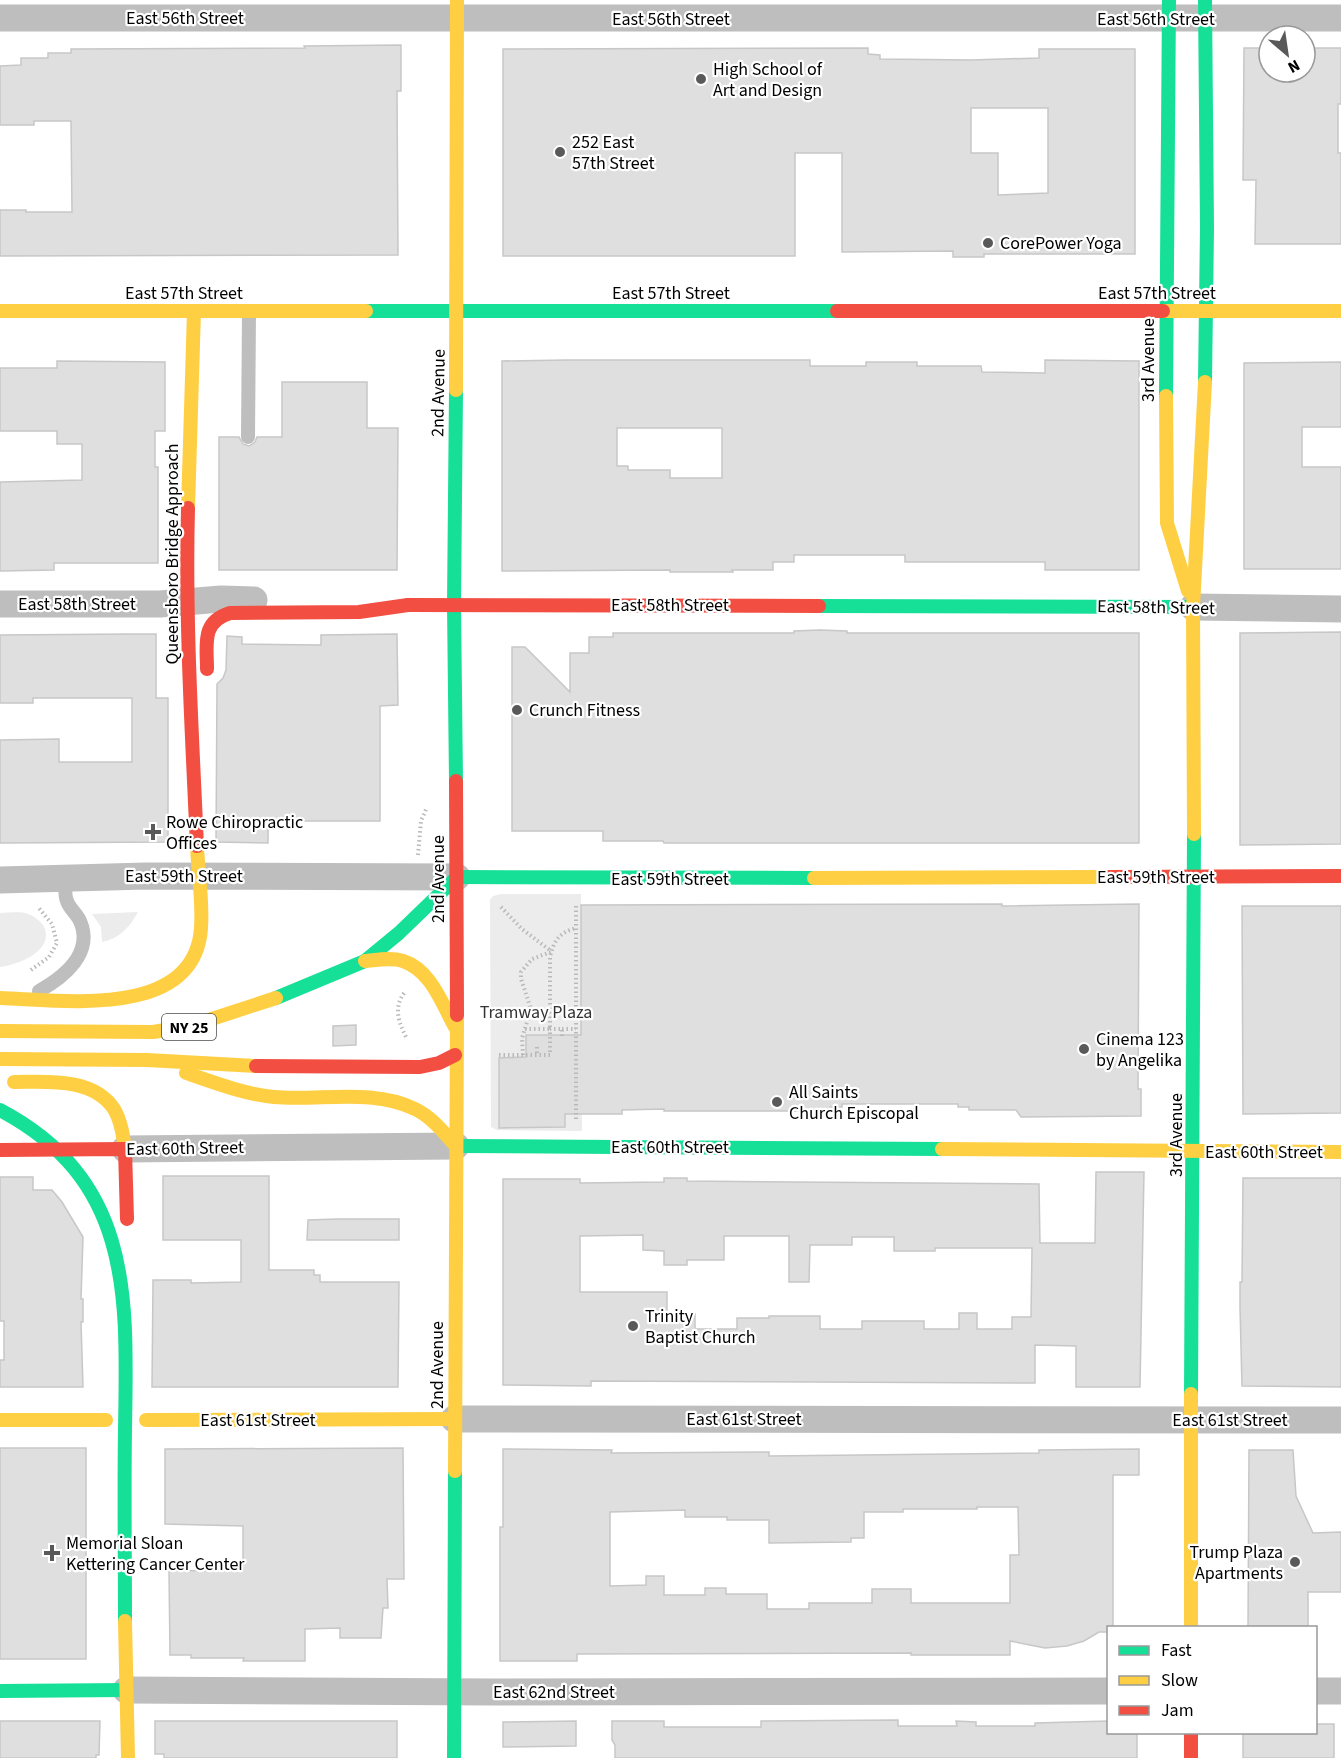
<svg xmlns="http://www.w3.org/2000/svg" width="1341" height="1758" viewBox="0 0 1341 1758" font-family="'Source Sans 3',sans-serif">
<rect width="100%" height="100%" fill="#fff"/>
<g fill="#ececec">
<polygon points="501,894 581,894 582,1131 497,1130 491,1127 490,900 493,896"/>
<path d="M138,912C129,928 120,938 102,942L101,927L92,914Z"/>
<path d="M0,913C9,913 20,911 28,914C34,916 39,920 43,925C57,950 18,965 0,967Z"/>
</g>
<g fill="#dfdfdf" stroke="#c7c7c7" stroke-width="1.5" fill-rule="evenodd">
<polygon points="401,45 401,91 397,91 398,255 0,256 0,210 26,210 26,212 72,212 71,121 34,121 34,125 0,125 0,66 21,65 21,58 48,58 48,53 71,53 71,49 305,48 304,46"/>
<path d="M868,48V54L880,55V59L971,60L1039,58V49H1135V254H984V257H953V251L842,252V153H795V256H503V49ZM971,108H1048V193L998,195V153H971Z"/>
<polygon points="1244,48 1269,48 1269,72 1305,72 1305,48 1341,48 1341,104 1338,104 1338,153 1341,153 1341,244 1255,244 1256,180 1243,180"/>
<path d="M566,360H810V366H866V362H917V366H981L982,372L1045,373V360L1139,361V570H1045V562H905V555H794V562H773V570H732L733,572H670V570L502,571V361ZM617,428H722V478H670V470H628V466H617Z"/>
<polygon points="57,361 165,362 165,431 155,431 155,467 158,467 158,563 54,563 54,570 0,571 0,482 82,480 82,444 57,444 57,431 0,431 0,368 57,368"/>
<polygon points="1341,362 1341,427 1302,427 1302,467 1341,467 1341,569 1244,569 1244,363"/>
<polygon points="282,382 367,382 367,428 398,428 397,570 219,570 219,437 239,437 243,444 249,446 255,442 257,437 282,437"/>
<polygon points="820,630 847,631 847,633 1139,633 1139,843 664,843 663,841 603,841 603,831 512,831 512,647 525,647 570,692 570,653 589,653 589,637 613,637 613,633 794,633 794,631"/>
<polygon points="1341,632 1341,844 1240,845 1240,633"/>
<polygon points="132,634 156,634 156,698 168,698 168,842 0,843 0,740 59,739 59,762 132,762 132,698 33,698 33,703 0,703 0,635"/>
<polygon points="397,634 398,705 380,706 380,821 268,821 268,843 216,842 217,684 223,678 226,670 227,636 242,637 242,644 321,645 321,635"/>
<polygon points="1002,904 1002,906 1139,904 1138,1089 1141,1089 1141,1116 1021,1117 1016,1110 969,1110 969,1107 958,1107 958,1104 842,1104 842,1107 830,1107 830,1111 664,1111 664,1109 622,1110 622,1114 565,1114 565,1127 499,1128 499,1058 526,1057 526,1035 581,1035 581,905"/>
<polygon points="1242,906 1341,906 1341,1113 1243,1114"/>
<polygon points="356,1025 356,1045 333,1046 333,1026"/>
<path d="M1096,1172H1144L1140,1387H1076V1346L1035,1345V1383L591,1381V1386L503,1385V1179H580V1183L664,1182V1178H687V1181L1039,1184L1040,1243H1095ZM643,1235V1250L664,1251V1265H687V1260H724V1236H789V1282H809L810,1245H852V1237H894V1251H935V1248H1032L1031,1317H1012V1329H977V1313H959V1329H924V1321H862V1329H820V1316H769V1318H737V1329H695V1314H667V1292H580V1236Z"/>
<polygon points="163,1176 269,1176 269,1270 314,1270 314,1275 320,1275 320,1282 399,1282 398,1387 152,1387 153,1280 191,1280 191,1283 241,1282 241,1240 163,1240"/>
<polygon points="0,1177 33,1177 33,1190 52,1190 62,1202 83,1237 81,1299 83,1299 83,1322 81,1322 83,1387 0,1387 0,1360 4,1360 4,1321 0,1321"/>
<polygon points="1243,1178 1341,1178 1341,1387 1242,1386 1240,1308 1240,1282 1242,1282"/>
<polygon points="338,1219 399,1219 399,1240 307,1240 308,1220"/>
<rect x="0" y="1448" width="86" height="211"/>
<polygon points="403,1448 404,1579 387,1579 388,1608 383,1608 381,1638 340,1638 340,1628 305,1629 305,1661 243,1661 244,1658 191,1658 191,1655 170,1655 169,1571 243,1570 243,1526 165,1524 165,1449"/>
<path d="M503,1449L612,1450L611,1453L769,1452V1456L1039,1453V1450L1139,1449V1475H1113V1628H1108V1632H1099L1084,1641L1067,1646L1045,1648L1010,1641V1655H911V1653L577,1654V1661H500V1527H503ZM977,1507H1018L1019,1555H1010V1603H911V1589H872V1603H809V1609H767V1594H726V1588H705V1595H664V1576H646V1585L610,1586V1512L685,1510V1517H727V1520H769V1543L851,1542V1538H864V1512H903V1509H977Z"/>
<polygon points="1249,1450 1293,1450 1296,1496 1313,1533 1341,1532 1341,1592 1308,1592 1308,1628 1248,1628"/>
<polygon points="898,1720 898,1726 957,1726 956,1721 976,1722 976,1726 1035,1726 1035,1723 1108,1721 1108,1732 1137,1732 1137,1758 615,1758 615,1745 612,1740 612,1721 664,1721 664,1727 761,1727 761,1721"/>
<polygon points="0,1721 100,1721 99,1755 96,1755 96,1758 0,1758"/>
<polygon points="155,1721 397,1721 397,1758 164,1758 164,1754 155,1754"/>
<polygon points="576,1721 576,1746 503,1747 503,1722"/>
<polygon points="1316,1724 1334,1724 1334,1758 1243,1758 1243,1732 1316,1732"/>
</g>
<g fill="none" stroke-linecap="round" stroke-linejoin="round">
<g stroke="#b9b9b9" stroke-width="4" stroke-dasharray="1.5 3" stroke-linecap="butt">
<polyline points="418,855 421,821 427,807"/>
<polyline points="501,907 522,929 551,951"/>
<polyline points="31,970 49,957 57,943 52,924 38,907"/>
<path d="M404,993C393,1009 399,1023 407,1039"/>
<path d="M525,1029H550V957C554,940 559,933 576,928"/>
<polyline points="562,1029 576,1029"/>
<polyline points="537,1047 537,1055"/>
<polyline points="499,1055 550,1055 550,1029 562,1029 562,1039"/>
<polyline points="523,1055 522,1038 531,1009 521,979 521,972 532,959 551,952"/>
<polyline points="576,1119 576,905"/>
</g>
<g stroke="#bebebe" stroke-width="14">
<polyline points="248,437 249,311"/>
<path d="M39,991C64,977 94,953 80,921C77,914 69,908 67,901C64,895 66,884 65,877"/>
</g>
<g stroke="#bebebe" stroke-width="27">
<polyline points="0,18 1341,18"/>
<polyline points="0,604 160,604 221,599 254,600"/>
<polyline points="1193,607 1341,609"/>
<polyline points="0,880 146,876 457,877"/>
<polyline points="125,1149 456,1146"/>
<polyline points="454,1419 1341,1420"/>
<polyline points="126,1690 493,1692 1108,1691"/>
<polyline points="1316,1691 1341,1691"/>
</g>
<g stroke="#16e098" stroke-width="14">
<polyline points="366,311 837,311"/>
<polyline points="1205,382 1207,228 1205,0"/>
<polyline points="1166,396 1169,0"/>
<polyline points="819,606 1193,607"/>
<polyline points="456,781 454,605 456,390"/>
<polyline points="457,877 814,878"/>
<polyline points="276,998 365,961 399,933 457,877"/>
<path d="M0,1110C134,1181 127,1298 125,1430C124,1494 125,1557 125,1621"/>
<polyline points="456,1146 942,1149"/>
<polyline points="1191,1394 1194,834"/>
<polyline points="0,1691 126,1690"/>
<polyline points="454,1758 455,1471"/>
</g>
<g stroke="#ffcf43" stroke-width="14">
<polyline points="0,311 366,311"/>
<polyline points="1163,311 1341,311"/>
<polyline points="456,390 457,0"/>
<polyline points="1166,396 1167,523 1188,591"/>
<polyline points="188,508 194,311"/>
<polyline points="1194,834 1193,607 1205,382"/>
<polyline points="814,878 1109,877"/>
<path d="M365,961C377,960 391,957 403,961C431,970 442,1004 455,1027"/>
<path d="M0,998C62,1000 195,1020 201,928C203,901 198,872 197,846"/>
<polyline points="0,1031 153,1032 190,1026 276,998"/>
<polyline points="0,1059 147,1060 256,1066"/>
<path d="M186,1073C215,1083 244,1094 274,1097C320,1101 373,1088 415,1109C432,1117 444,1133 456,1146"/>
<path d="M14,1082C46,1082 93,1077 114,1109C121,1121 123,1135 125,1149"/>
<polyline points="942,1149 1341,1152"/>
<polyline points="0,1420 106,1420"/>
<polyline points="146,1420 454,1419"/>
<polyline points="455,1471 457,1015"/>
<polyline points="125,1621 128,1758"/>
<polyline points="1191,1628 1191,1394"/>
</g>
<g stroke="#f24e42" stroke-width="14">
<polyline points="837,311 1163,311"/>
<path d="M188,508C185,621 192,733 197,846"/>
<polyline points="408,605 819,606"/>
<path d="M207,669C207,644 201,622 230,613L359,612L408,605"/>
<polyline points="456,781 457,1015"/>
<polyline points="1109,877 1341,876"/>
<polyline points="256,1066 420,1067 439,1063 455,1055"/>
<polyline points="0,1150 125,1149 127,1219"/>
<polyline points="1191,1732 1191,1758"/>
</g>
</g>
<g fill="#595959" stroke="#fff" stroke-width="2">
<circle cx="701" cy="79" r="6"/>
<circle cx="560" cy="152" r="6"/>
<circle cx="988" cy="243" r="6"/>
<circle cx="517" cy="710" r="6"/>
<path d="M150 823h6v6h6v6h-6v6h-6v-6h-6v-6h6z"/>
<circle cx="1084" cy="1049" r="6"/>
<circle cx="777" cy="1102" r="6"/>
<circle cx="633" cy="1326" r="6"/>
<path d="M49 1544h6v6h6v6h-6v6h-6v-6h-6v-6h6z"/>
<circle cx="1295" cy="1562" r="6"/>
</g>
<g text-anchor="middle" stroke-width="4.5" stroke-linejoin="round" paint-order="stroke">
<rect fill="#fff" stroke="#4c4c4c" stroke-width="1.5" x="162" y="1014" width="54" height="26" rx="4.5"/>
<g font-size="16" font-weight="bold" fill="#000">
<text x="189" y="1033">NY 25</text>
</g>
<g font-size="18" fill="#000" stroke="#fff">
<text x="185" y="24">East 56th Street</text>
<text x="671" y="25">East 56th Street</text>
<text x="1156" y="25">East 56th Street</text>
<text x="184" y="299">East 57th Street</text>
<text x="671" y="299">East 57th Street</text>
<text x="1157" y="299">East 57th Street</text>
<text transform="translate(1148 360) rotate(-90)" y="6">3rd Avenue</text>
<text transform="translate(438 393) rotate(-89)" y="6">2nd Avenue</text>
<text transform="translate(172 554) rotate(-90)" y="6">Queensboro Bridge Approach</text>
<text x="77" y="610">East 58th Street</text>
<text x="670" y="611">East 58th Street</text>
<text transform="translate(1156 607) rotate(1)" y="6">East 58th Street</text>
<text x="184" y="882">East 59th Street</text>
<text x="1156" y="883">East 59th Street</text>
<text transform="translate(438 879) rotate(-90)" y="6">2nd Avenue</text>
<text x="670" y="885">East 59th Street</text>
<text transform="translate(1176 1135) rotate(-90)" y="6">3rd Avenue</text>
<text x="670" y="1153">East 60th Street</text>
<text transform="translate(185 1148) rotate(-1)" y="6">East 60th Street</text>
<text x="1264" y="1158">East 60th Street</text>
<text transform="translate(437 1365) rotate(-90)" y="6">2nd Avenue</text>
<text x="744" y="1425">East 61st Street</text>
<text x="258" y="1426">East 61st Street</text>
<text x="1230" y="1426">East 61st Street</text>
<text x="554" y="1698">East 62nd Street</text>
</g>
<g font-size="18" fill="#000" stroke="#fff" text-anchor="start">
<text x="713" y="75">High School of<tspan x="713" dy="21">Art and Design</tspan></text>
<text x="572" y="148">252 East<tspan x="572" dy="21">57th Street</tspan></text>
<text x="1000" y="249">CorePower Yoga</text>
<text x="529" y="716">Crunch Fitness</text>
<text x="166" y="828">Rowe Chiropractic<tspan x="166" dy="21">Offices</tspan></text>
<text x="1096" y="1045">Cinema 123<tspan x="1096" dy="21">by Angelika</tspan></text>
<text x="789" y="1098">All Saints<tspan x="789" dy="21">Church Episcopal</tspan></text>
<text x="645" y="1322">Trinity<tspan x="645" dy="21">Baptist Church</tspan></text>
<text x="66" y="1549">Memorial Sloan<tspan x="66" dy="21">Kettering Cancer Center</tspan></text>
<text x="1283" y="1558" text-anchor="end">Trump Plaza<tspan x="1283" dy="21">Apartments</tspan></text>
</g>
<g font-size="18" fill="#333" stroke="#fff">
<text x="536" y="1018">Tramway Plaza</text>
</g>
</g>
<rect x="1107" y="1626" width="210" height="108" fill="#ffffff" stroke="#999999" stroke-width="1.5"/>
<rect x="1119" y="1646" width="30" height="9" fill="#16e098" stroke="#999999" stroke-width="1.5"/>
<text x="1161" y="1656" font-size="18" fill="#000000">Fast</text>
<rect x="1119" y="1676" width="30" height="9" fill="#ffcf43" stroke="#999999" stroke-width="1.5"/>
<text x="1161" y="1686" font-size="18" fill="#000000">Slow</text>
<rect x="1119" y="1706" width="30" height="9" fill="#f24e42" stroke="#999999" stroke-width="1.5"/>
<text x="1161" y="1716" font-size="18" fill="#000000">Jam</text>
<g transform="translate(1287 54) rotate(151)"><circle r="28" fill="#ffffff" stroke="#999999" stroke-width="1.5"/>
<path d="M0-4.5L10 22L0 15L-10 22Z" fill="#595959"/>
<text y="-9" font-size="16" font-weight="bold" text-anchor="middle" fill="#000000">N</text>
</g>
</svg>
